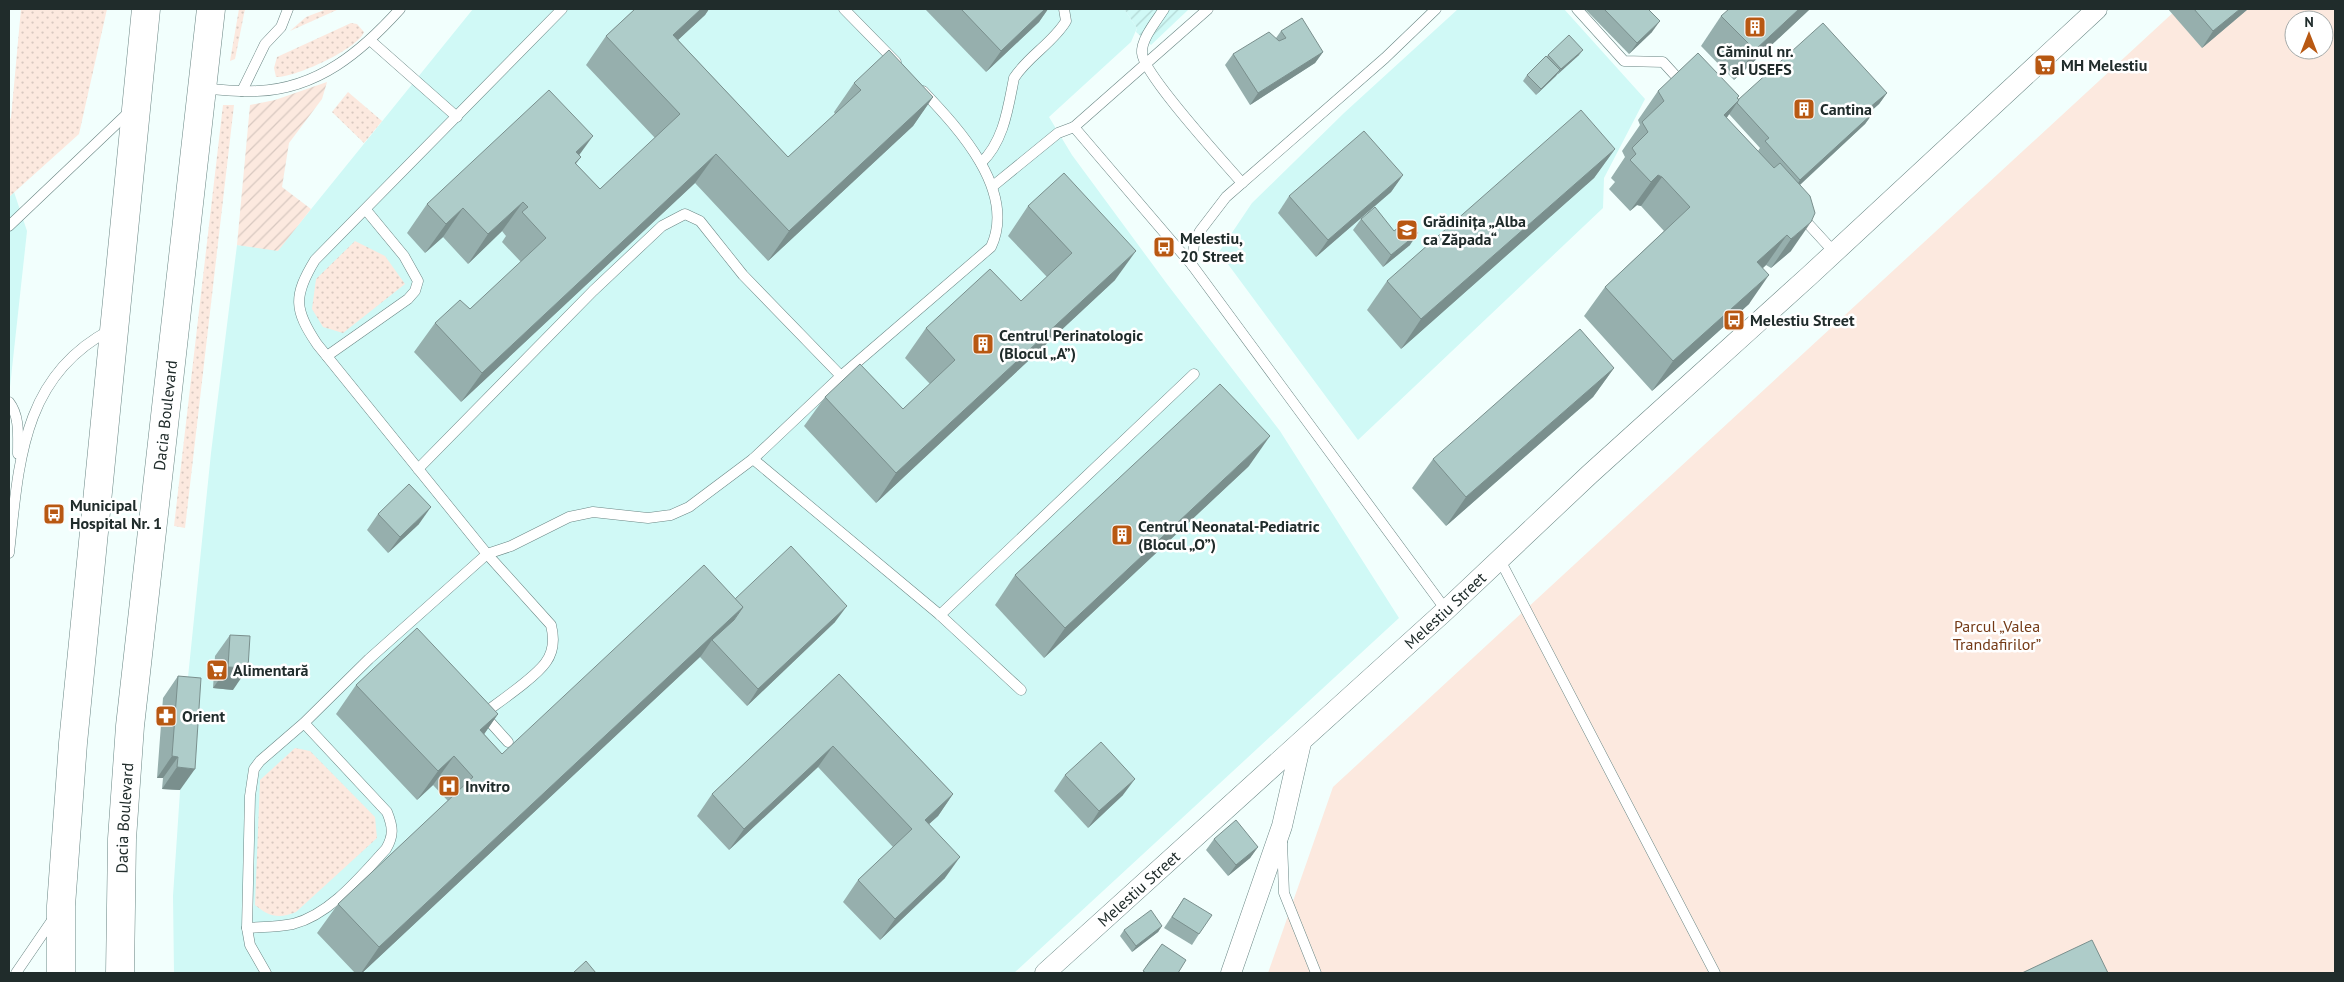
<svg xmlns="http://www.w3.org/2000/svg" width="2344" height="982" viewBox="0 0 2344 982" font-family="'PT Sans',sans-serif">
<defs>
<pattern id="industrial-furrows" width="10" height="10" patternUnits="userSpaceOnUse" patternTransform="scale(1.25)"><rect width="10" height="10" fill="#d0f9f6"/><path d="M-1 1l2-2M0 10L10 0M9 11l2-2" fill="none" stroke="#b2d6d3"/></pattern>
<pattern id="grass-dots" width="8" height="8" patternUnits="userSpaceOnUse" patternTransform="scale(1.25)"><rect width="8" height="8" fill="#fce9df"/><path d="M2 2h.1M6 6h.1" fill="none" stroke="#d8c8c0" stroke-width="1.8" stroke-linecap="round"/></pattern>
<pattern id="garden-furrows" width="10" height="10" patternUnits="userSpaceOnUse" patternTransform="scale(1.25)"><rect width="10" height="10" fill="#fce9df"/><path d="M-1 1l2-2M0 10L10 0M9 11l2-2" fill="none" stroke="#d8c8c0"/></pattern>
</defs>
<rect width="100%" height="100%" fill="#f2fffd"/>
<g fill="#d0f9f6">
<polygon points="473,9 1124,9 1137,28 1131,42 1049,117 1072,155 1167,284 1280,431 1399,618 1014,973 174,973 173,896 187,687 211,453 237,245 278,250"/>
<polygon points="1458,9 1564,9 1645,99 1604,178 1603,208 1358,440 1219,252 1252,203 1344,113"/>
<polygon points="14,192 27,231 9,396 9,197"/>
</g>
<polygon fill="url(#industrial-furrows)" points="1124,9 1189,9 1151,45 1136,32 1137,28"/>
<g fill="url(#grass-dots)">
<polygon points="21,9 107,9 79,134 9,197 9,120 11,118"/>
<polygon points="239,9 245,9 235,59 230,61"/>
<polygon points="327,9 339,9 290,31 306,17"/>
<path d="M351,23L357,24L364,32C358,49 294,78 276,77L274,68L277,57Z"/>
<polygon points="348,92 382,121 364,143 332,112"/>
<polygon points="223,105 234,105 185,528 174,526"/>
<polygon points="355,241 385,256 405,284 343,333 323,327 312,309 316,279"/>
<path d="M295,748L310,751L375,817L377,838L296,912C279,919 269,917 255,905L260,780Z"/>
</g>
<path fill="#fce9df" fill-rule="evenodd" d="M2177,9H2335V973H1268L1333,787ZM2294,20H2324V50H2294Z"/>
<polygon fill="url(#garden-furrows)" points="327,82 322,99 289,143 282,187 311,209 278,251 237,245 250,105 275,100"/>
<g fill="none" stroke-linecap="round" stroke-linejoin="round">
<g stroke="#6a8684" stroke-width="11">
<g id="service">
<polyline points="844,9 896,62"/>
<path d="M1164,9C1157,20 1141,39 1142,53C1143,74 1224,162 1242,183"/>
<polyline points="1577,9 1624,61 1663,62 1683,84"/>
<polyline points="371,41 457,117"/>
<path d="M203,88C221,90 239,92 257,91C318,89 362,51 400,9"/>
<polyline points="242,91 265,44 281,27 288,9"/>
<polyline points="1074,127 1208,9"/>
<path d="M981,163C1004,141 1008,108 1014,78C1028,56 1053,43 1066,21L1064,9"/>
<polyline points="993,186 1058,133 1074,127 1192,265 1446,610"/>
<polyline points="1801,216 1834,252"/>
<polyline points="9,226 130,111"/>
<polyline points="1192,265 1194,243 1200,231 1226,197 1385,58 1436,9"/>
<polyline points="327,356 408,299 415,291 418,281 404,256 366,210"/>
<path d="M9,402C20,416 18,436 18,454"/>
<polyline points="753,459 940,615 1021,690"/>
<polyline points="418,469 593,291 662,226 685,214 700,221 743,275 841,376"/>
<path d="M9,553C19,464 21,377 110,330"/>
<polyline points="1500,560 1715,973"/>
<polyline points="940,615 1194,374"/>
<polyline points="482,713 508,742"/>
<path d="M483,714C499,702 536,677 546,662C554,651 554,637 551,625L487,554L317,344C294,310 293,296 315,260L562,9"/>
<path d="M304,723L387,812C393,827 394,835 386,849C361,876 331,914 293,924C278,927 262,927 247,928L250,796L254,769L260,761L304,723L369,659L487,554L511,546L569,517L593,512L648,518L671,515L689,507L753,459L841,376L991,247C1017,191 959,129 923,91"/>
<polyline points="1282,842 1284,893 1316,973"/>
<polyline points="247,928 250,945 266,973"/>
<polyline points="16,973 55,916"/>
</g>
</g>
<g stroke="#6a8684" stroke-width="21">
<g id="minor">
<path id="s1" d="M1045,973L1446,610L1590,474L1809,276L2097,9"/>
<polyline points="1231,973 1282,826 1301,743"/>
</g>
</g>
<g stroke="#6a8684" stroke-width="29">
<g id="trunk">
<polyline points="61,973 61,906 73,743 146,9"/>
<path id="s2" d="M120,973L122,839L130,726L211,9"/>
</g>
</g>
<use href="#service" stroke="#fff" stroke-width="10"/>
<use href="#minor" stroke="#fff" stroke-width="20"/>
<use href="#trunk" stroke="#fff" stroke-width="28"/>
</g>
<g fill="#96afad" fill-rule="evenodd">
<polygon points="635,9 709,9 705,15 678,40 788,157 835,114 834,112 854,83 933,97 913,126 768,261 695,183 461,402 414,352 435,323 470,309 521,262 502,242 506,236 502,231 468,264 443,237 425,253 407,233 427,204 579,155 581,157 576,164 600,189 655,138 586,65 606,36"/>
<polygon points="925,9 1048,9 1039,22 986,72"/>
<polygon points="1585,9 1648,9 1652,32 1629,54"/>
<polygon points="1810,9 1734,80 1701,46 1721,16"/>
<polygon points="2168,9 2248,9 2202,48"/>
<polygon points="1281,31 1323,52 1315,63 1250,105 1225,65 1233,54 1276,38"/>
<polygon points="1548,55 1579,55 1557,74 1536,95 1523,81 1527,75"/>
<path d="M1658,91L1738,98L1739,99L1887,93L1879,104L1871,111L1873,113L1865,124L1800,185L1791,251L1771,268L1766,265L1763,268L1749,304L1652,391L1584,316L1605,287L1664,231L1641,206L1637,205L1630,211L1609,189L1615,182L1611,178L1625,157L1622,151L1640,125L1638,120ZM1729,114L1760,148L1758,151L1726,118Z"/>
<polygon points="1615,149 1594,178 1401,349 1367,310 1387,281"/>
<polygon points="1403,175 1391,192 1316,257 1278,213 1289,196"/>
<polygon points="1028,206 1115,280 876,503 804,426 825,397 903,409 930,384 905,358 926,328 1021,301 1047,277 1008,236"/>
<polygon points="1361,219 1410,245 1383,267 1353,230"/>
<polygon points="1614,368 1593,397 1446,526 1412,488 1433,459"/>
<polygon points="1249,466 1044,658 995,605 1015,575"/>
<polygon points="378,514 419,524 388,553 367,530"/>
<polygon points="735,599 835,622 747,706 700,657 701,656 362,973 355,973 317,933 338,904 448,801 433,785 417,800 336,714 356,685 498,714 484,734 502,754"/>
<polygon points="230,635 233,690 213,688 215,656"/>
<polygon points="839,674 953,794 938,816 929,824 945,878 880,940 843,902 858,880 893,847 818,767 729,850 697,816 712,794"/>
<polygon points="178,676 180,790 162,789 163,778 157,778 163,698"/>
<polygon points="1065,775 1123,795 1088,828 1054,791"/>
<polygon points="1214,839 1258,847 1250,858 1228,876 1206,850"/>
<polygon points="1184,898 1199,934 1192,945 1164,928"/>
<polygon points="1162,926 1158,932 1132,952 1120,936 1124,930"/>
</g>
<g fill="#7a8f8d">
<polygon points="701,9 709,9 705,15 652,64 673,35"/>
<polygon points="1045,9 1048,9 1039,22 986,72 1001,51"/>
<polygon points="1799,9 1810,9 1734,80 1755,50"/>
<polygon points="2240,9 2248,9 2202,48 2213,31"/>
<polygon points="1660,21 1652,32 1629,54 1637,43"/>
<polygon points="1583,50 1579,55 1557,75 1561,69"/>
<polygon points="1323,52 1315,63 1250,105 1258,93"/>
<polygon points="1560,70 1556,76 1536,95 1541,89"/>
<polygon points="1887,93 1879,104 1861,120 1869,108"/>
<polygon points="1739,96 1731,107 1739,100 1719,129 1724,115 1737,98"/>
<polygon points="933,97 913,126 768,261 789,231"/>
<polygon points="1873,113 1865,124 1792,192 1800,180"/>
<polygon points="593,136 572,165 576,152"/>
<polygon points="1615,149 1594,178 1401,349 1421,319"/>
<polygon points="716,154 695,183 461,402 482,373"/>
<polygon points="1403,175 1391,192 1316,257 1328,240"/>
<polygon points="1658,175 1662,177 1641,206 1637,205 1630,211 1651,182"/>
<polygon points="523,202 502,231 468,264 488,234"/>
<polygon points="463,208 443,237 425,253 446,224"/>
<polygon points="1811,222 1791,251 1771,268 1791,239"/>
<polygon points="1418,233 1410,245 1383,267 1391,255"/>
<polygon points="1787,235 1766,265 1737,291 1757,262"/>
<polygon points="1136,251 1115,280 876,503 896,473"/>
<polygon points="1769,275 1749,304 1652,391 1673,361"/>
<polygon points="1614,368 1593,397 1446,526 1466,497"/>
<polygon points="1270,436 1249,466 1044,658 1065,628"/>
<polygon points="431,507 419,524 388,553 400,537"/>
<polygon points="847,606 835,622 747,706 758,689"/>
<polygon points="743,607 722,636 712,640 701,656 362,973 361,973 379,947"/>
<polygon points="228,667 248,668 233,690 213,688"/>
<polygon points="498,714 478,743 480,730"/>
<polygon points="833,746 818,767 729,850 744,829"/>
<polygon points="172,756 178,757 163,778 157,778"/>
<polygon points="454,756 433,785 417,800 438,771"/>
<polygon points="177,767 195,769 180,790 162,789"/>
<polygon points="1135,779 1123,795 1088,828 1099,811"/>
<polygon points="953,794 938,816 910,841 925,820"/>
<polygon points="1258,847 1250,858 1228,876 1236,865"/>
<polygon points="960,857 945,878 880,940 895,919"/>
<polygon points="1162,926 1158,932 1132,952 1136,946"/>
</g>
<g fill="#aeccc9" stroke="#7a8f8d">
<polygon points="635,9 701,9 673,35 788,157 861,90 854,83 889,50 933,97 789,231 716,154 482,373 435,323 460,300 470,309 546,238 522,212 528,207 523,202 488,234 463,208 446,224 427,204 549,90 593,136 576,152 581,157 575,163 600,189 680,114 606,36"/>
<polygon points="961,9 1045,9 1001,51"/>
<polygon points="1604,9 1648,9 1660,21 1637,43"/>
<polygon points="1729,9 1799,9 1755,50 1721,16"/>
<polygon points="2194,9 2240,9 2213,31"/>
<polygon points="1302,18 1323,52 1258,93 1233,54 1269,32 1279,41 1286,38 1281,31"/>
<polygon points="1823,23 1887,93 1869,108 1873,113 1800,180 1765,141 1769,138 1737,103 1739,99"/>
<polygon points="1569,35 1583,50 1561,69 1548,55"/>
<polygon points="1698,53 1739,96 1737,98 1739,100 1724,115 1774,168 1780,163 1810,196 1815,213 1811,222 1791,239 1787,235 1757,262 1769,275 1673,361 1605,287 1690,207 1662,177 1658,175 1651,182 1630,160 1636,154 1632,148 1648,132 1642,122 1664,101 1658,91"/>
<polygon points="1546,56 1560,70 1541,89 1527,75"/>
<polygon points="1581,110 1615,149 1421,319 1387,281"/>
<polygon points="1364,131 1403,175 1328,240 1289,196"/>
<polygon points="1064,173 1136,251 896,473 825,397 860,364 903,409 955,360 926,328 990,269 1021,301 1072,253 1028,206"/>
<polygon points="1375,207 1394,231 1407,221 1418,233 1391,255 1361,219"/>
<polygon points="1580,329 1614,368 1466,497 1433,459"/>
<polygon points="1220,384 1270,436 1065,628 1015,575"/>
<polygon points="409,484 431,507 400,537 378,514"/>
<polygon points="791,546 847,606 758,689 712,640 734,620 743,607 735,599"/>
<polygon points="704,565 743,607 379,947 338,904 473,777 454,756 438,771 356,685 417,628 498,714 480,730 502,754"/>
<polygon points="230,635 250,636 248,668 228,667"/>
<polygon points="839,674 953,794 925,820 960,857 895,919 858,880 912,829 833,746 744,829 712,794"/>
<polygon points="178,676 201,678 195,769 177,767 178,757 172,756"/>
<polygon points="1101,742 1135,779 1099,811 1065,775"/>
<polygon points="1236,820 1258,847 1236,865 1214,839"/>
<polygon points="1184,898 1212,915 1199,934 1172,917"/>
<polygon points="1151,910 1162,926 1136,946 1124,930"/>
<polygon points="2092,940 2108,973 2022,973"/>
<polygon points="1162,944 1186,960 1178,973 1146,973 1143,971"/>
<polygon points="586,961 596,973 573,973"/>
</g>
<defs>
<g id="building-square" transform="scale(1.125)"><rect x="-9" y="-9" width="18" height="18" rx="4" fill="#b85812" stroke="#fff"/><path d="M-4-6H4V6H1V3H-1V6H-4ZM-2.5-4.3h1.7v1.8h-1.7ZM.8-4.3h1.7v1.8H.8ZM-2.5-1h1.7V.8h-1.7ZM.8-1h1.7V.8H.8Z" fill="#fff"/></g>
<g id="supermarket-square" transform="scale(1.125)"><rect x="-9" y="-9" width="18" height="18" rx="4" fill="#b85812" stroke="#fff"/><path d="M-6-5.5h2.5l.6 2H6L4.5 2H-2.5L-4.4-4H-6ZM-1.5 3.2a1.3 1.3 0 1 0 .1 0ZM3 3.2a1.3 1.3 0 1 0 .1 0Z" fill="#fff"/></g>
<g id="school-square" transform="scale(1.125)"><rect x="-9" y="-9" width="18" height="18" rx="4" fill="#b85812" stroke="#fff"/><path d="M0-5L7-2L0 1L-7-2ZM-4 1L0 2.5L4 1V4Q0 6-4 4Z" fill="#fff"/></g>
<g id="bus-square" transform="scale(1.125)"><rect x="-9" y="-9" width="18" height="18" rx="4" fill="#b85812" stroke="#fff"/><path d="M-5-6H5V4H4V6H2V4H-2V6H-4V4H-5ZM-3.5-4V0h7V-4ZM-3.5 1.2v1.5H-2V1.2ZM2 1.2v1.5H3.5V1.2Z" fill="#fff"/></g>
<g id="pharmacy-square" transform="scale(1.125)"><rect x="-9" y="-9" width="18" height="18" rx="4" fill="#b85812" stroke="#fff"/><path d="M-2-6h4v4h4v4h-4v4h-4v-4h-4v-4h4Z" fill="#fff"/></g>
<g id="hospital-square" transform="scale(1.125)"><rect x="-9" y="-9" width="18" height="18" rx="4" fill="#b85812" stroke="#fff"/><path d="M-5-5h3v3.5h4V-5h3V5h-3V1.5h-4V5h-3Z" fill="#fff"/></g>
</defs>
<g fill-rule="evenodd">
<use href="#building-square" x="1755" y="27"/>
<use href="#supermarket-square" x="2045" y="65"/>
<use href="#building-square" x="1804" y="109"/>
<use href="#school-square" x="1407" y="230"/>
<use href="#bus-square" x="1164" y="247"/>
<use href="#bus-square" x="1734" y="320"/>
<use href="#building-square" x="983" y="344"/>
<use href="#bus-square" x="54" y="514"/>
<use href="#building-square" x="1122" y="535"/>
<use href="#supermarket-square" x="217" y="670"/>
<use href="#pharmacy-square" x="166" y="716"/>
<use href="#hospital-square" x="449" y="786"/>
</g>
<g text-anchor="middle" stroke-width="5" stroke-linejoin="round" paint-order="stroke">
<g font-size="16" font-weight="bold" fill="#202c2b" stroke="#fff" text-anchor="start">
<text x="1755" y="57" text-anchor="middle">Căminul nr.<tspan x="1755" dy="18">3 al USEFS</tspan></text>
<text x="2061" y="71">MH Melestiu</text>
<text x="1820" y="115">Cantina</text>
<text x="1423" y="227">Grădinița „Alba<tspan x="1423" dy="18">ca Zăpada“</tspan></text>
<text x="1180" y="244">Melestiu,<tspan x="1180" dy="18">20 Street</tspan></text>
<text x="1750" y="326">Melestiu Street</text>
<text x="999" y="341">Centrul Perinatologic<tspan x="999" dy="18">(Blocul „A”)</tspan></text>
<text x="70" y="511">Municipal<tspan x="70" dy="18">Hospital Nr. 1</tspan></text>
<text x="1138" y="532">Centrul Neonatal-Pediatric<tspan x="1138" dy="18">(Blocul „O”)</tspan></text>
<text x="233" y="676">Alimentară</text>
<text x="182" y="722">Orient</text>
<text x="465" y="792">Invitro</text>
</g>
<g font-size="16" fill="#202c2b" stroke="#fff">
<text dy="6" stroke="none"><textPath href="#s2" startOffset="560">Dacia Boulevard</textPath></text>
<text dy="6" stroke="none"><textPath href="#s1" startOffset="540">Melestiu Street</textPath></text>
<text dy="6" stroke="none"><textPath href="#s2" startOffset="155">Dacia Boulevard</textPath></text>
<text dy="6" stroke="none"><textPath href="#s1" startOffset="126">Melestiu Street</textPath></text>
</g>
<g font-size="16" fill="#743a16" stroke="#fff">
<text x="1997" y="632">Parcul „Valea<tspan x="1997" dy="18">Trandafirilor”</tspan></text>
</g>
</g>
<rect width="2344" height="982" fill="none" stroke="#202c2b" stroke-width="20"/>
<g transform="translate(2309 35)"><circle r="24" fill="#ffffff" stroke="#a6abaa"/>
<path d="M0-4L9 19L0 12L-9 19Z" fill="#b85812"/>
<text y="-8" font-size="14" font-weight="bold" text-anchor="middle" fill="#202c2b">N</text>
</g>
</svg>
